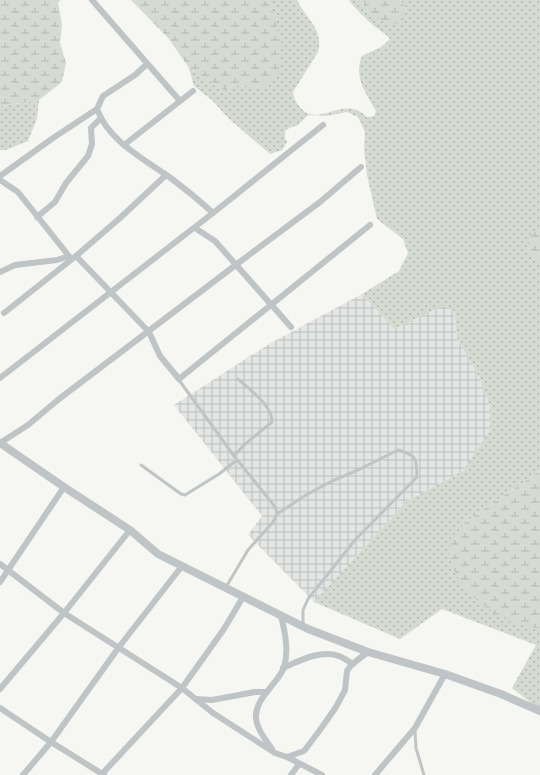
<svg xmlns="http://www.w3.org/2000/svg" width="540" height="775" viewBox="0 0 540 775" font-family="Rubik,sans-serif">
<defs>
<pattern id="industrial-grid" width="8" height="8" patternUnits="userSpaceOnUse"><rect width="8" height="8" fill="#e4e6e4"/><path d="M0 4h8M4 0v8" fill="none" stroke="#bcbfbe"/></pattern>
<pattern id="grass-dots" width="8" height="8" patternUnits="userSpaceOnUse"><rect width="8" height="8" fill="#d6dbd2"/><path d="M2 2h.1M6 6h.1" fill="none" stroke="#b1b6b0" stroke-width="1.8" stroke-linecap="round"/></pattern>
<pattern id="wetland-marsh" width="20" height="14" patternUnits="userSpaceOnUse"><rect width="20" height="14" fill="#d6dbd2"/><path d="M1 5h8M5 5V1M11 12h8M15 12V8" fill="none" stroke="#b1b6b0"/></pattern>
</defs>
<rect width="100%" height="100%" fill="#f6f6f3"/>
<polygon fill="url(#industrial-grid)" points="362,294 394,329 444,304 454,311 457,337 479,377 490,406 490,430 463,471 407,501 314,602 248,535 262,516 174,405 269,344"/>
<g fill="url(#grass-dots)">
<path d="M267,0H297C306,19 324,29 318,52L293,92C294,99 296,103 301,108C318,129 344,93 367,117L374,116L376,111C366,93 353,77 362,56L381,47L390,39C386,34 382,32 377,28C370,23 353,7 349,0H360L364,5L381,21L407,10L400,0H540V230H537L533,259L540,265V471L467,521C458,530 453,537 450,549L533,628L540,629V710L512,688L536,645L442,609L400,639L314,602L407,501L463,471L490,430V406L479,377L457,337L454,311L444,305L394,329L362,294L399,271L408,253L403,239L377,219L367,175L364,149L365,132L358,117L347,112L326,116L308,115L298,125L291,127L285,131V138L287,142L282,150L270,154L227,117L213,101L194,86L189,68L224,90L234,85L262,87L271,5Z"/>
<polygon points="39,100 37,119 28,141 6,150 0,150 0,108 2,106"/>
</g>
<g fill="url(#wetland-marsh)">
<polygon points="0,0 61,0 58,2 62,25 60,43 66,63 62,82 39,100 2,106 0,108"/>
<polygon points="131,0 267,0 271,5 282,44 278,74 262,87 234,85 224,90 189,68 169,39"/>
<path d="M360,0H400L407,10L403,20C400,22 395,24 391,24C379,23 367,9 360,0Z"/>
<path d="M537,230H540V265C529,255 526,253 528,238Z"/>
<path d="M540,471V629C529,627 517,625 507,620C481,608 437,570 453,537C457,531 462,526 467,521Z"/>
</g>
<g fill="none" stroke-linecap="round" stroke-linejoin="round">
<g stroke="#bfc4c7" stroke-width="3">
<polyline points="179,380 234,456"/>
<polyline points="141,465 181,494 185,495 219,474 237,460"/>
<path d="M277,514L306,495L332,481L358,470L398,450C416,455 417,458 417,477L355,540L308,599L303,610V624"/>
<path d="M226,587L248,550L273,522L277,514L276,509L272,503L234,456L244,445L272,422C273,406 249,389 238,379"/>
<polyline points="415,730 416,748 424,775"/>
</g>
<g stroke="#bfc4c7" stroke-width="6">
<polyline points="92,0 180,101"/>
<path d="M147,64L135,75L103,96L97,109C108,140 142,158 168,176C184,188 199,200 213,213"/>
<polyline points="124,145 193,91"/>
<polyline points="0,176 53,138 97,109"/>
<polyline points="0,180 18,192 69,256 57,260 15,265 0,272"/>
<polyline points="37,217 55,202 66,183 88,156 92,144 91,128 101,118"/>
<polyline points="195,228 215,241 291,327"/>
<polyline points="76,256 149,332 160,356 179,379 370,225"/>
<polyline points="4,313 76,256 120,218 166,175"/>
<polyline points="0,378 213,213 323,125"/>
<polyline points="0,443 28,425 59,399 237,264 320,202 361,167"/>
<polyline points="0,564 64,613 182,688 213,713 275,753 287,757 304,751 320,730 336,707 345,690 347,671 351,665 368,652"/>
<polyline points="0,582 64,487"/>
<path d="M283,668C299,661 321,649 339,656C344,658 348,661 353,664"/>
<polyline points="0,689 64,613 130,530"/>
<polyline points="196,699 212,700 255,692 266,692"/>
<polyline points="0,708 51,742 104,775"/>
<path d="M272,749C254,724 248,713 270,688C275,681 281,676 284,667C289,651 285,632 281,616"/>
<polyline points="287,757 322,775"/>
<polyline points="23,775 51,742 119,647 182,566"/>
<polyline points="101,775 182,688 224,629 243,597"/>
<polyline points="291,775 299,764"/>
<polyline points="375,775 415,728 445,674"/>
</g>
<polyline stroke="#bfc4c7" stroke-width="8" points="0,443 64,487 130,530 158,554 308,629 368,652 445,674 501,694 540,711"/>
</g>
</svg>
